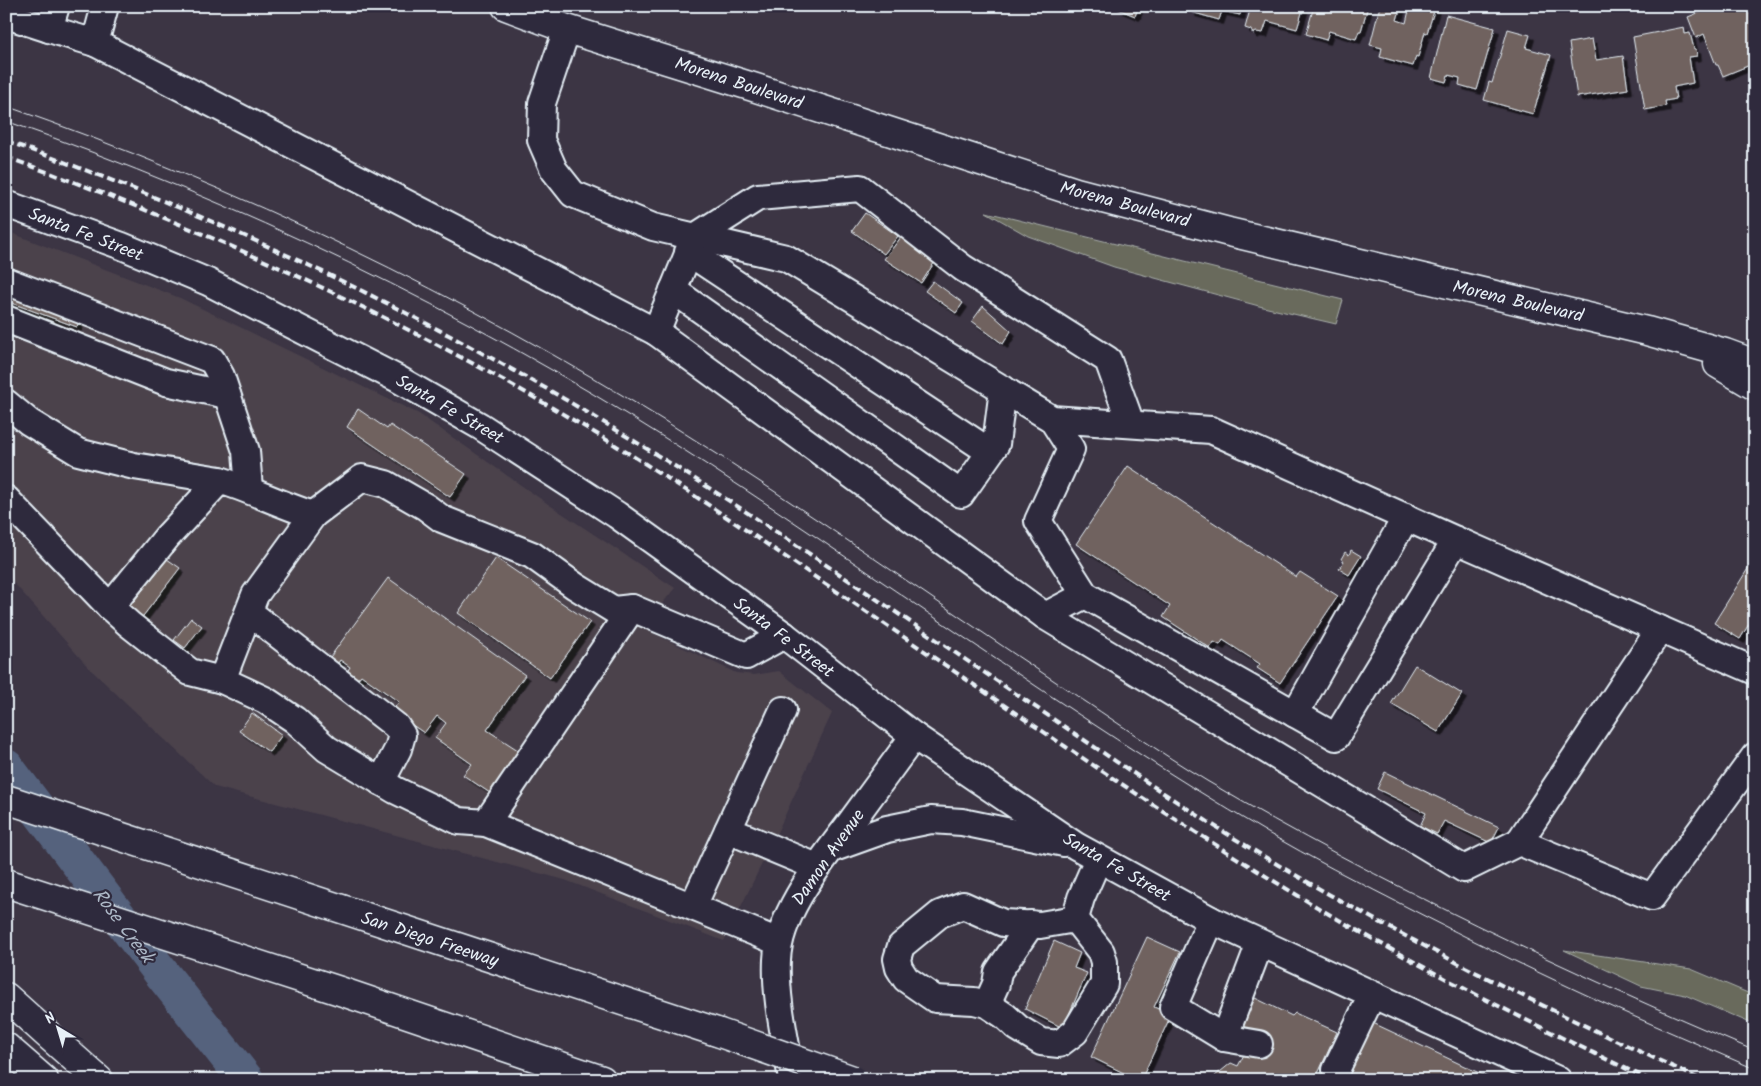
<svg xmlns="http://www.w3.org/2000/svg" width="1761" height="1086" viewBox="0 0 1761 1086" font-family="Kalam,sans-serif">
<defs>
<filter id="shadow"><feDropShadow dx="4.5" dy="4.5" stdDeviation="0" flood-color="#0009"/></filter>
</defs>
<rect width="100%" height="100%" fill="#3c3544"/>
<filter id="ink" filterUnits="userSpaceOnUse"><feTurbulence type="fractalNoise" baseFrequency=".02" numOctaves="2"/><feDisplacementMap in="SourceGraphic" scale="10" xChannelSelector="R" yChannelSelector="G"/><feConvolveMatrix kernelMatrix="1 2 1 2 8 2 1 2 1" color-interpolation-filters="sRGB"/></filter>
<g filter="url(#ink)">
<polygon fill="#4b424c" points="6,231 180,298 419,414 548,504 675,588 642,628 736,673 754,675 779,671 832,713 775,837 724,941 565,880 215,787 90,669 6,574"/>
<g fill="#696b5c" stroke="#a8aeaa">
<polygon points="986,212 1343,300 1336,324 1259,306 1114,267 1028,236"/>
<polygon points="1564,950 1691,969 1755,996 1755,1025 1685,995 1641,986"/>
</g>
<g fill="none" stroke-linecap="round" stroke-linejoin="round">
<polyline stroke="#54627d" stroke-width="36" points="6,767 159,970 246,1080"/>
</g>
<g fill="#6f625e" stroke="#e8f1f8" filter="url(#shadow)">
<polygon points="1119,6 1139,6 1135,16 1118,9"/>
<polygon points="1193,6 1242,6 1240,15 1222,11 1219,20 1191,12"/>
<polygon points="1251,6 1304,6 1297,29 1267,21 1263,33 1256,32 1253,34 1251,30 1245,28"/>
<polygon points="1314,6 1368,6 1361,31 1359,31 1356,39 1329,31 1326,40 1306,34"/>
<polygon points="1380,6 1401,6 1397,20 1406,23 1410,6 1427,6 1435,8 1427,33 1425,32 1418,57 1416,56 1413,66 1380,57 1382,48 1370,45"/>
<polygon points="1715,6 1748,6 1755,24 1755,63 1723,76 1718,65 1716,65 1704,34 1696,38 1688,17"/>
<polygon points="1446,15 1495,28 1477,90 1459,85 1460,78 1448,75 1446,82 1431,78"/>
<polygon points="1684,27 1685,34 1690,33 1694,49 1696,49 1697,56 1689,57 1693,83 1674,87 1676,99 1665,101 1666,106 1645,110 1633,37"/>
<polygon points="1508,29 1530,35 1526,48 1551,55 1533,114 1484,100 1489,82 1492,83"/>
<polygon points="1592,39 1596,60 1623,56 1628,89 1577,97 1569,43"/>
<polygon points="865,213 898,236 884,254 852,231"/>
<polygon points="902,236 936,260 921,283 884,259"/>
<polygon points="933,281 963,303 956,313 925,291"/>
<polygon points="6,290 80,318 77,327 6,301"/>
<polygon points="983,306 1011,331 1003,344 972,321"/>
<polygon points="358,409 387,429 390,425 414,441 415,440 466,474 450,497 347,427"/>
<polygon points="1128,466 1296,577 1300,572 1338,596 1280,683 1257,668 1260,664 1223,640 1220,645 1214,642 1210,648 1163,617 1170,606 1076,544"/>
<polygon points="1351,550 1361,556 1349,575 1339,569 1344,561 1341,559 1345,552 1349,555"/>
<polygon points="496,558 590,622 550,678 458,613"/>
<polygon points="167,559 180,568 140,620 127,610"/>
<polygon points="1754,559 1755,614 1740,639 1714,623"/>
<polygon points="388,578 525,675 487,730 521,752 493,795 463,775 472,764 435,738 446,723 437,716 424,733 392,711 399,702 361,675 355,682 345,675 350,667 340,660 334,669 325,664"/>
<polygon points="191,618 202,626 185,648 174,640"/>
<polygon points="1415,665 1462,694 1438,732 1391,704"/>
<polygon points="252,713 282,735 269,752 239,731"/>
<polygon points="1385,772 1499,827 1491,843 1444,821 1437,834 1420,826 1426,813 1377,789"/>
<polygon points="1147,937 1180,952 1154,1007 1171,1015 1141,1080 1138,1080 1091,1057"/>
<polygon points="1054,941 1080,953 1074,968 1087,973 1063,1028 1025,1009"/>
<polygon points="1255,998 1292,1016 1295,1013 1337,1032 1315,1080 1213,1080 1215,1076 1231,1063 1238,1066 1247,1049 1263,1057 1272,1040 1242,1026"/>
<polygon points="1373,1023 1494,1080 1347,1080"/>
</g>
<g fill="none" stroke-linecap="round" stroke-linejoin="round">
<g stroke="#e8f1f8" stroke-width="30">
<g id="minor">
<polyline points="6,15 49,29 56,6"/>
<polyline points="49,29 95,43 105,6"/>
<polyline points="567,29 542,103 541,140 554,170 573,194 653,227 786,258 1052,419 1071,449 1038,521 1085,595 1336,737 1456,540 1211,430 1052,419"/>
<polyline points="95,43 656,332 1045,616 1085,595"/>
<polyline points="6,204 122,246 208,282 398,379 480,426 617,515 784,635 914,736 1076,846 1211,920 1558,1080"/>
<polyline points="688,252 990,452"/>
<polyline points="6,281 212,360 221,376 246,451 249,489"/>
<polyline points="673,290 961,494 996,444 1003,389"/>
<polyline points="6,319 166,382 227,395"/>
<polyline points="656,332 695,237 758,197 860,188 963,268 1108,360 1131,424"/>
<polyline points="6,403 29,422 78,452 134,466 220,480"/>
<polyline points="6,499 110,607"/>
<polyline points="1456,540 1755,671"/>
<polyline points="249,612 396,726 402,735 398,749 381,782"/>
<polyline points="1045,616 1464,869 1519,842 1652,897 1755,756"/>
<polyline points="222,680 255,595 313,515"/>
<polyline points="1295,714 1406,517"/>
<polyline points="486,823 632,608"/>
<polyline points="728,830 817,867"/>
<polyline points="1519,842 1660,629"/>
<polyline points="831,849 887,829 931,820 962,822 1064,843"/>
<polyline points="693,906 783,710"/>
<polyline points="1075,919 1040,925 1003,923 963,905 940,914 901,946 897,959 899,968 906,979 935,999 974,1001 987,1004 1005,1016 1018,1028 1041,1042 1059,1044 1075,1032 1104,984 1104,962 1101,952 1075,919 1081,898 1098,859"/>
<polyline points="1211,920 1173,1007 1224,1038 1259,1044"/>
<path d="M779,942L486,823L459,821L395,790L327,749L295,720L265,700L222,680L190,672L129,624L110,607L167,537L220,480C252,490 281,505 313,515L362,478L386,484L426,507L442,519L532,555L575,586L614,610L632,608L746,656L784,635"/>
<polyline points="987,1004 996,984 998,972 1031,924"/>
<polyline points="1224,1038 1260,943"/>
<polyline points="1336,1070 1372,995"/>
<path d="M792,1080C786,1041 775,1000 777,960C779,911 823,860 851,822C872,793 893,765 914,736"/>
</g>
</g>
<g stroke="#e8f1f8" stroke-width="31">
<g id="major">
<polyline points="506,6 567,29 753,87 1076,192 1229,232 1647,331 1725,353 1755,364"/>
<polyline points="1718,364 1755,386"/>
</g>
</g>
<g stroke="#e8f1f8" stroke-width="31">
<g id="highway">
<polyline points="6,799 717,1032"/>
<polyline points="6,883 340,991 602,1080"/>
<polyline points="6,997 47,1034 99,1080"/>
<polyline points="6,1047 44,1080"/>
</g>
</g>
<use href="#minor" stroke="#2f2a3d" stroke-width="26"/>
<use href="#major" stroke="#2f2a3d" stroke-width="28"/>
<use href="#highway" stroke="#2f2a3d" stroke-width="28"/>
<g stroke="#e8f1f8" stroke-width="1">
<path d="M6,106C242,189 460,294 673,426C806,509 934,601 1065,688C1112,719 1159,752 1207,781C1383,885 1567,971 1755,1051"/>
<path d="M6,121C240,202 464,311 673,443C873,570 1063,713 1268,833C1311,858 1356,881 1401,904C1475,942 1550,979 1626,1013C1669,1032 1712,1050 1755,1069"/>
</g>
<g stroke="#e8f1f8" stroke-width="4" stroke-dasharray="8 4" stroke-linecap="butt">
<path d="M6,141C182,203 351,280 513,370C553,392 592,415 631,439C778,529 919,629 1062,725C1124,767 1186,809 1250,848C1395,936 1548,1010 1702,1080"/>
<path d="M6,157C218,233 423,328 615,445C685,488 753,535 821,581C979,687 1134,797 1297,895C1411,964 1530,1023 1650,1080"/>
</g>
<g stroke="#e8f1f8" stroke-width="31" stroke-linecap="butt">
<polyline id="highway-bridge" points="717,1032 853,1080"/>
</g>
<use href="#highway-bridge" stroke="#2f2a3d" stroke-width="28"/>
</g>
</g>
<g text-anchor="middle" stroke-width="4.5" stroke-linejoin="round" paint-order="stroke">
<g font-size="18" fill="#e8f1f8" stroke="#2f2a3d">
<text transform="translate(739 83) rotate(18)" y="6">Morena Boulevard</text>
<text transform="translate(1125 204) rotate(15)" y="6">Morena Boulevard</text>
<text transform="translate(86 234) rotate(21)" y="6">Santa Fe Street</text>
<text transform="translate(1518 301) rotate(13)" y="6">Morena Boulevard</text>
<text transform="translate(450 409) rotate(30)" y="6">Santa Fe Street</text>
<text transform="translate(784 637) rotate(37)" y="6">Santa Fe Street</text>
<text transform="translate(828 857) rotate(-55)" y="6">Damon Avenue</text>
<text transform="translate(1117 867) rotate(30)" y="6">Santa Fe Street</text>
<text transform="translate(430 939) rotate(18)" y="6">San Diego Freeway</text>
</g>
<g font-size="19" font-style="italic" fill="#adb8c7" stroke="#2f2a3d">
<text transform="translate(124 925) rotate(53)" y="7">Rose Creek</text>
</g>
</g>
<rect width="1761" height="1086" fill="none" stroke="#2f2a3d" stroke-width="25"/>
<rect x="12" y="12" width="1736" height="1061" fill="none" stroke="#e8f1f8" stroke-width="2" filter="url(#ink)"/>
<g transform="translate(58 1028) rotate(322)" stroke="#2f2a3d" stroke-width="4" paint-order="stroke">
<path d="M0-4L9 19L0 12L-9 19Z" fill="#e8f1f8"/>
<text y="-8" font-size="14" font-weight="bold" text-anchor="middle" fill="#e8f1f8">N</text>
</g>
</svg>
